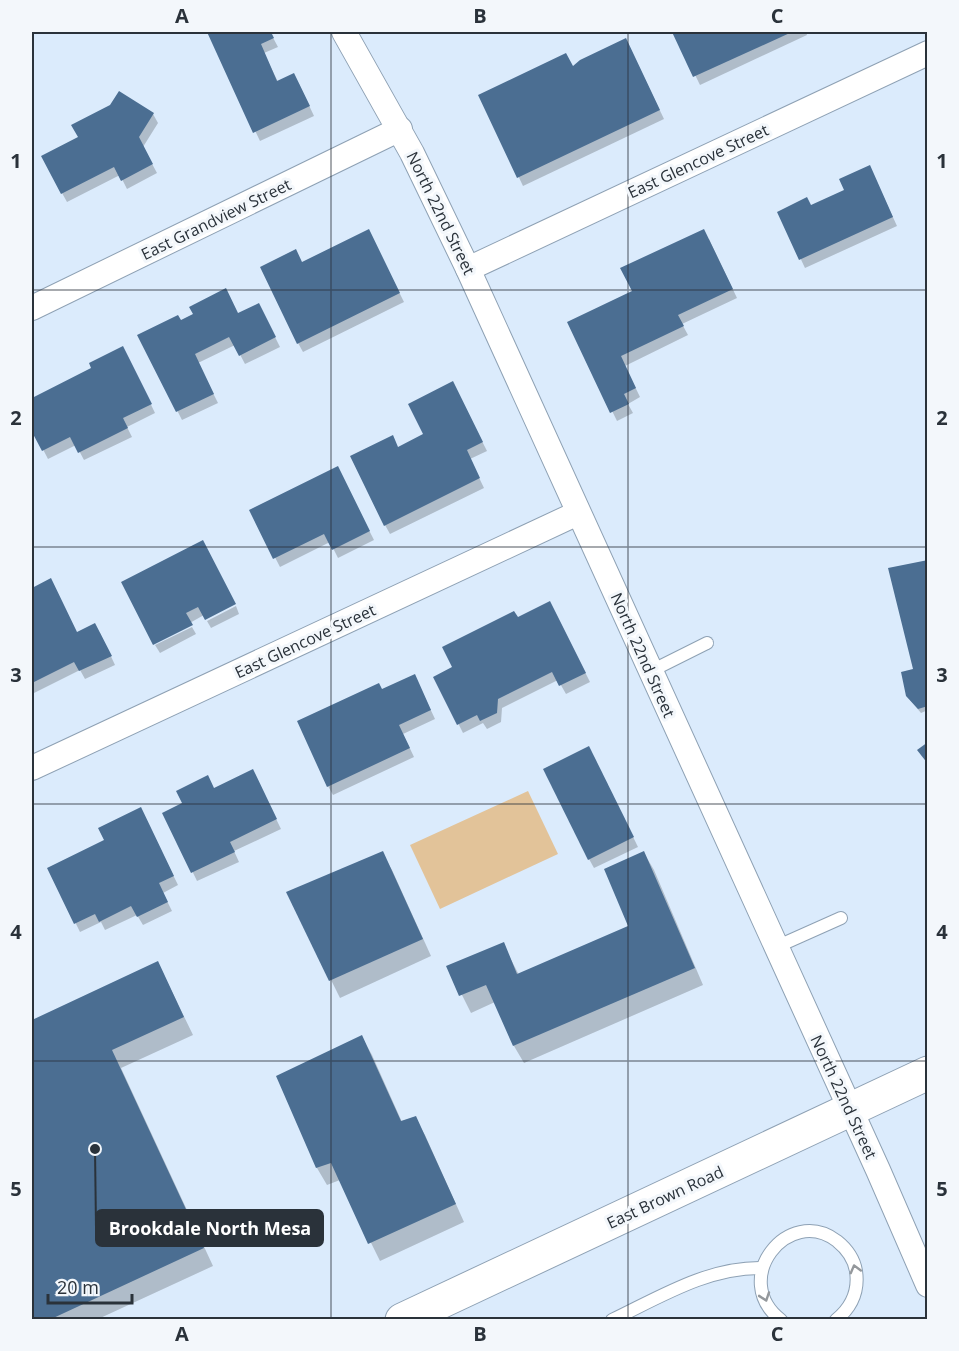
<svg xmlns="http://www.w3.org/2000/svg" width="959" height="1351" viewBox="0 0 959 1351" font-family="'Open Sans',sans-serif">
<rect width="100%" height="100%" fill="#dbebfc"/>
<polygon fill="#e2c399" points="528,791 558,854 440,909 410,845"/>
<g fill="#0003">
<polygon points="208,32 270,32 278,47 264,53 278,82 299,84 314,116 260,141"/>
<polygon points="674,32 806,32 807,35 700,85"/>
<polygon points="630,48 664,119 523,186 480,96"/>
<polygon points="153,114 158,123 143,147 157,173 127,189 120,175 67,202 62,193"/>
<polygon points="874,176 897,226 805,268 779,213 811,207"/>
<polygon points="709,239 737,298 682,324 688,335 625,366 640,397 628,404 633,413 617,421 569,323 634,292"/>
<polygon points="373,240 404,302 303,352 298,343 302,264"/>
<polygon points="263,313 280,347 245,364 235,345 198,363 218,403 182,420 139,335 180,322"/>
<polygon points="128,357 155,413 127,427 132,437 84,460 76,445 48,459 32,428 32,400 93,369"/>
<polygon points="457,392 487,451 470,459 484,488 390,534 385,525 398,448 425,435"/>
<polygon points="342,477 374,540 338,558 330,542 280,567 251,511"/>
<polygon points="202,542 204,615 154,643"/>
<polygon points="928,561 928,710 921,713 910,700"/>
<polygon points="50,580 77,634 100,633 115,665 85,679 80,670 32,694 32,589"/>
<polygon points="236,606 239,614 211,628 207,621"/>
<polygon points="555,612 590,682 566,694 558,680 502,708 501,722 487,729 483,723 463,733 435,677 454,668 517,619"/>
<polygon points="192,627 196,634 160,653 155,645"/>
<polygon points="419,685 435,719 403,734 414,757 333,795 328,786 382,691"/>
<polygon points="594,757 638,847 594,868 589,859"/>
<polygon points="257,780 281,829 234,851 239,862 197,881 164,813 214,789"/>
<polygon points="145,818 178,885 163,893 172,911 143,925 137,915 105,930 101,922 80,932 49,869 106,841"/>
<polygon points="382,853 392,870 431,956 340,998 288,893"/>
<polygon points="644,853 654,870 703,985 524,1063 514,1046 495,1002 471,1013 448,967 503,944 519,975 630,927"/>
<polygon points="158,963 193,1035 121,1068 213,1266 96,1320 32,1320 32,1022"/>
<polygon points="362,1037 372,1055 402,1122 415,1118 425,1135 464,1222 380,1261 340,1180 327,1185 317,1168 278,1077"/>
</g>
<g fill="#4b6e92">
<polygon points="207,32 271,32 274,38 261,44 277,81 294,73 310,106 253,133"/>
<polygon points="672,32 792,32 693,77"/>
<polygon points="626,38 660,110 517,178 478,95 566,53 573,66 580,60"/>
<polygon points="119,91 154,113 139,137 153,164 121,181 114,167 61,194 41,156 78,137 71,125 110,105"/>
<polygon points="870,165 893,217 799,260 777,212 807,197 811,205 844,190 839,179"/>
<polygon points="369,229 400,293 297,344 260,267 296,249 302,262"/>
<polygon points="704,229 733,289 678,315 684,326 621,356 636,388 624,394 629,404 610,413 567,322 632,291 620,268"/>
<polygon points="226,288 238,313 259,303 276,337 239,356 229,337 195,354 214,394 176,412 137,335 178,315 181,320 193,314 189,307"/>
<polygon points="123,346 152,404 123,418 128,428 78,453 70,437 42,451 32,432 32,398 91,368 89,363"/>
<polygon points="453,381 483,442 467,450 480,478 384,526 350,456 393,435 398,447 423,434 408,404"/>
<polygon points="338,466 370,531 332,550 324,534 273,559 249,510"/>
<polygon points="203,540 236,604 205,620 198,607 186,613 193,625 153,645 121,582"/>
<polygon points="928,560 928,706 918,709 906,696 901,672 913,669 888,568"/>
<polygon points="51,578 77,632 95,623 112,656 79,671 74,662 32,683 32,588"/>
<polygon points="550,601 586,673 559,686 552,672 498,699 497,713 480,721 477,715 457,725 433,677 452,667 442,647 514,611 518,617"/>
<polygon points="415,674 431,710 399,725 410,748 327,787 297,721 379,683 382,689"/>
<polygon points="928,742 928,764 917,750"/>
<polygon points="589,746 634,837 588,860 543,769"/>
<polygon points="253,769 277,819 230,842 235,852 191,873 162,813 182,803 176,791 208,775 214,788"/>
<polygon points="141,807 174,876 159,883 168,902 137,917 131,906 99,922 95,914 74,924 47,868 104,840 98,828"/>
<polygon points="383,851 423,939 329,981 286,892"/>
<polygon points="644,851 695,968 513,1046 486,985 459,996 446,966 504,942 517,974 628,926 604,869"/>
<polygon points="158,961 184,1017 112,1050 204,1248 49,1320 32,1320 32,1020"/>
<polygon points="362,1035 401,1121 416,1116 456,1204 368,1244 331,1163 316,1168 276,1076"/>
</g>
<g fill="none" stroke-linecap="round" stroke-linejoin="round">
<g stroke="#8ea1b4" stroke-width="14">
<g id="service">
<polyline points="651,671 707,643"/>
<polyline points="776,947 841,918"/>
<path d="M612,1320C660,1297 708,1267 762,1268"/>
<path d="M781,1320C729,1280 788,1204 837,1241C847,1249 854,1259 856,1271C859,1291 852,1307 836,1320"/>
</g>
</g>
<g stroke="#8ea1b4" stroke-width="26">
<g id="minor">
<polyline points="344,32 412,153 468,269 878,1170 928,1285"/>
<polyline points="468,269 928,53"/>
<polyline points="32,308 400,129"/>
<polyline points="32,768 578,513"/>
</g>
</g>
<g stroke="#8ea1b4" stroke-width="35">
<polyline id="secondary" points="402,1320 928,1073"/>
</g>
<use href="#service" stroke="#fff" stroke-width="12"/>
<use href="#minor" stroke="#fff" stroke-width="24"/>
<use href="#secondary" stroke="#fff" stroke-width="33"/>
</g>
<defs><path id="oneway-chevron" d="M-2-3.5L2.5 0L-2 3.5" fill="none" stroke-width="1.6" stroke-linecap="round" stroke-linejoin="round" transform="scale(1.5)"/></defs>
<g stroke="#94989c">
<use href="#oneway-chevron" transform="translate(855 1269) rotate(-105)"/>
<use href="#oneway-chevron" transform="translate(765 1297) rotate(71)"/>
</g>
<path fill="none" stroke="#2a323a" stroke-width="1.5" stroke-opacity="0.55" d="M331,32V1320M628,32V1320M32,290H928M32,547H928M32,804H928M32,1061H928"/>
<g text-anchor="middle" stroke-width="6" stroke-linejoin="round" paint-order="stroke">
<g font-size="16" fill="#2a323a" stroke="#f3f7fb">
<text transform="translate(698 161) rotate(-25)" y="6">East Glencove Street</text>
<text transform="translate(441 213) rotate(64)" y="6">North 22nd Street</text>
<text transform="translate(216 219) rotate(-26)" y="6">East Grandview Street</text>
<text transform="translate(305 641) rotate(-25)" y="6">East Glencove Street</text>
<text transform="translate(643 655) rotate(66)" y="6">North 22nd Street</text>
<text transform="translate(844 1097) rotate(65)" y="6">North 22nd Street</text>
<text transform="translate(665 1197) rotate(-25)" y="6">East Brown Road</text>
</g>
</g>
<path fill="none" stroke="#2a323a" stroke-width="2" d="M95 1149L96 1228"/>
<circle fill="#2a323a" stroke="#f3f7fb" stroke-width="2" cx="95" cy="1149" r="6"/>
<rect fill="#2a323a" stroke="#2a323a" stroke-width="2" x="96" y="1210" width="227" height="36" rx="6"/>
<g font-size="18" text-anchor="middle" font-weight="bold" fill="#fff">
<text x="210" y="1235">Brookdale North Mesa</text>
</g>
<rect width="959" height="1351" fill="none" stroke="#f3f7fb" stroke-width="66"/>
<path d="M48 1294v9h84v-9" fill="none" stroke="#2a323a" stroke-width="3"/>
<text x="57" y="1294" font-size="18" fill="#2a323a" stroke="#f3f7fb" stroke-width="4.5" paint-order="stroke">20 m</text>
<rect x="33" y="33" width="893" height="1285" fill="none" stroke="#2a323a" stroke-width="2"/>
<g font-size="20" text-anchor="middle" font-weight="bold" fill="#2a323a">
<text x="182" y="23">A</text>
<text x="480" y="23">B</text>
<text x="777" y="23">C</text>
<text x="16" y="168">1</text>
<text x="942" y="168">1</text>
<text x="16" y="425">2</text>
<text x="942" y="425">2</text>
<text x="16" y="682">3</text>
<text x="942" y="682">3</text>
<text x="16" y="939">4</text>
<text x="942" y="939">4</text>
<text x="16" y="1196">5</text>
<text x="942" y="1196">5</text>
<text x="182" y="1341">A</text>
<text x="480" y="1341">B</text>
<text x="777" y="1341">C</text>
</g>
</svg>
